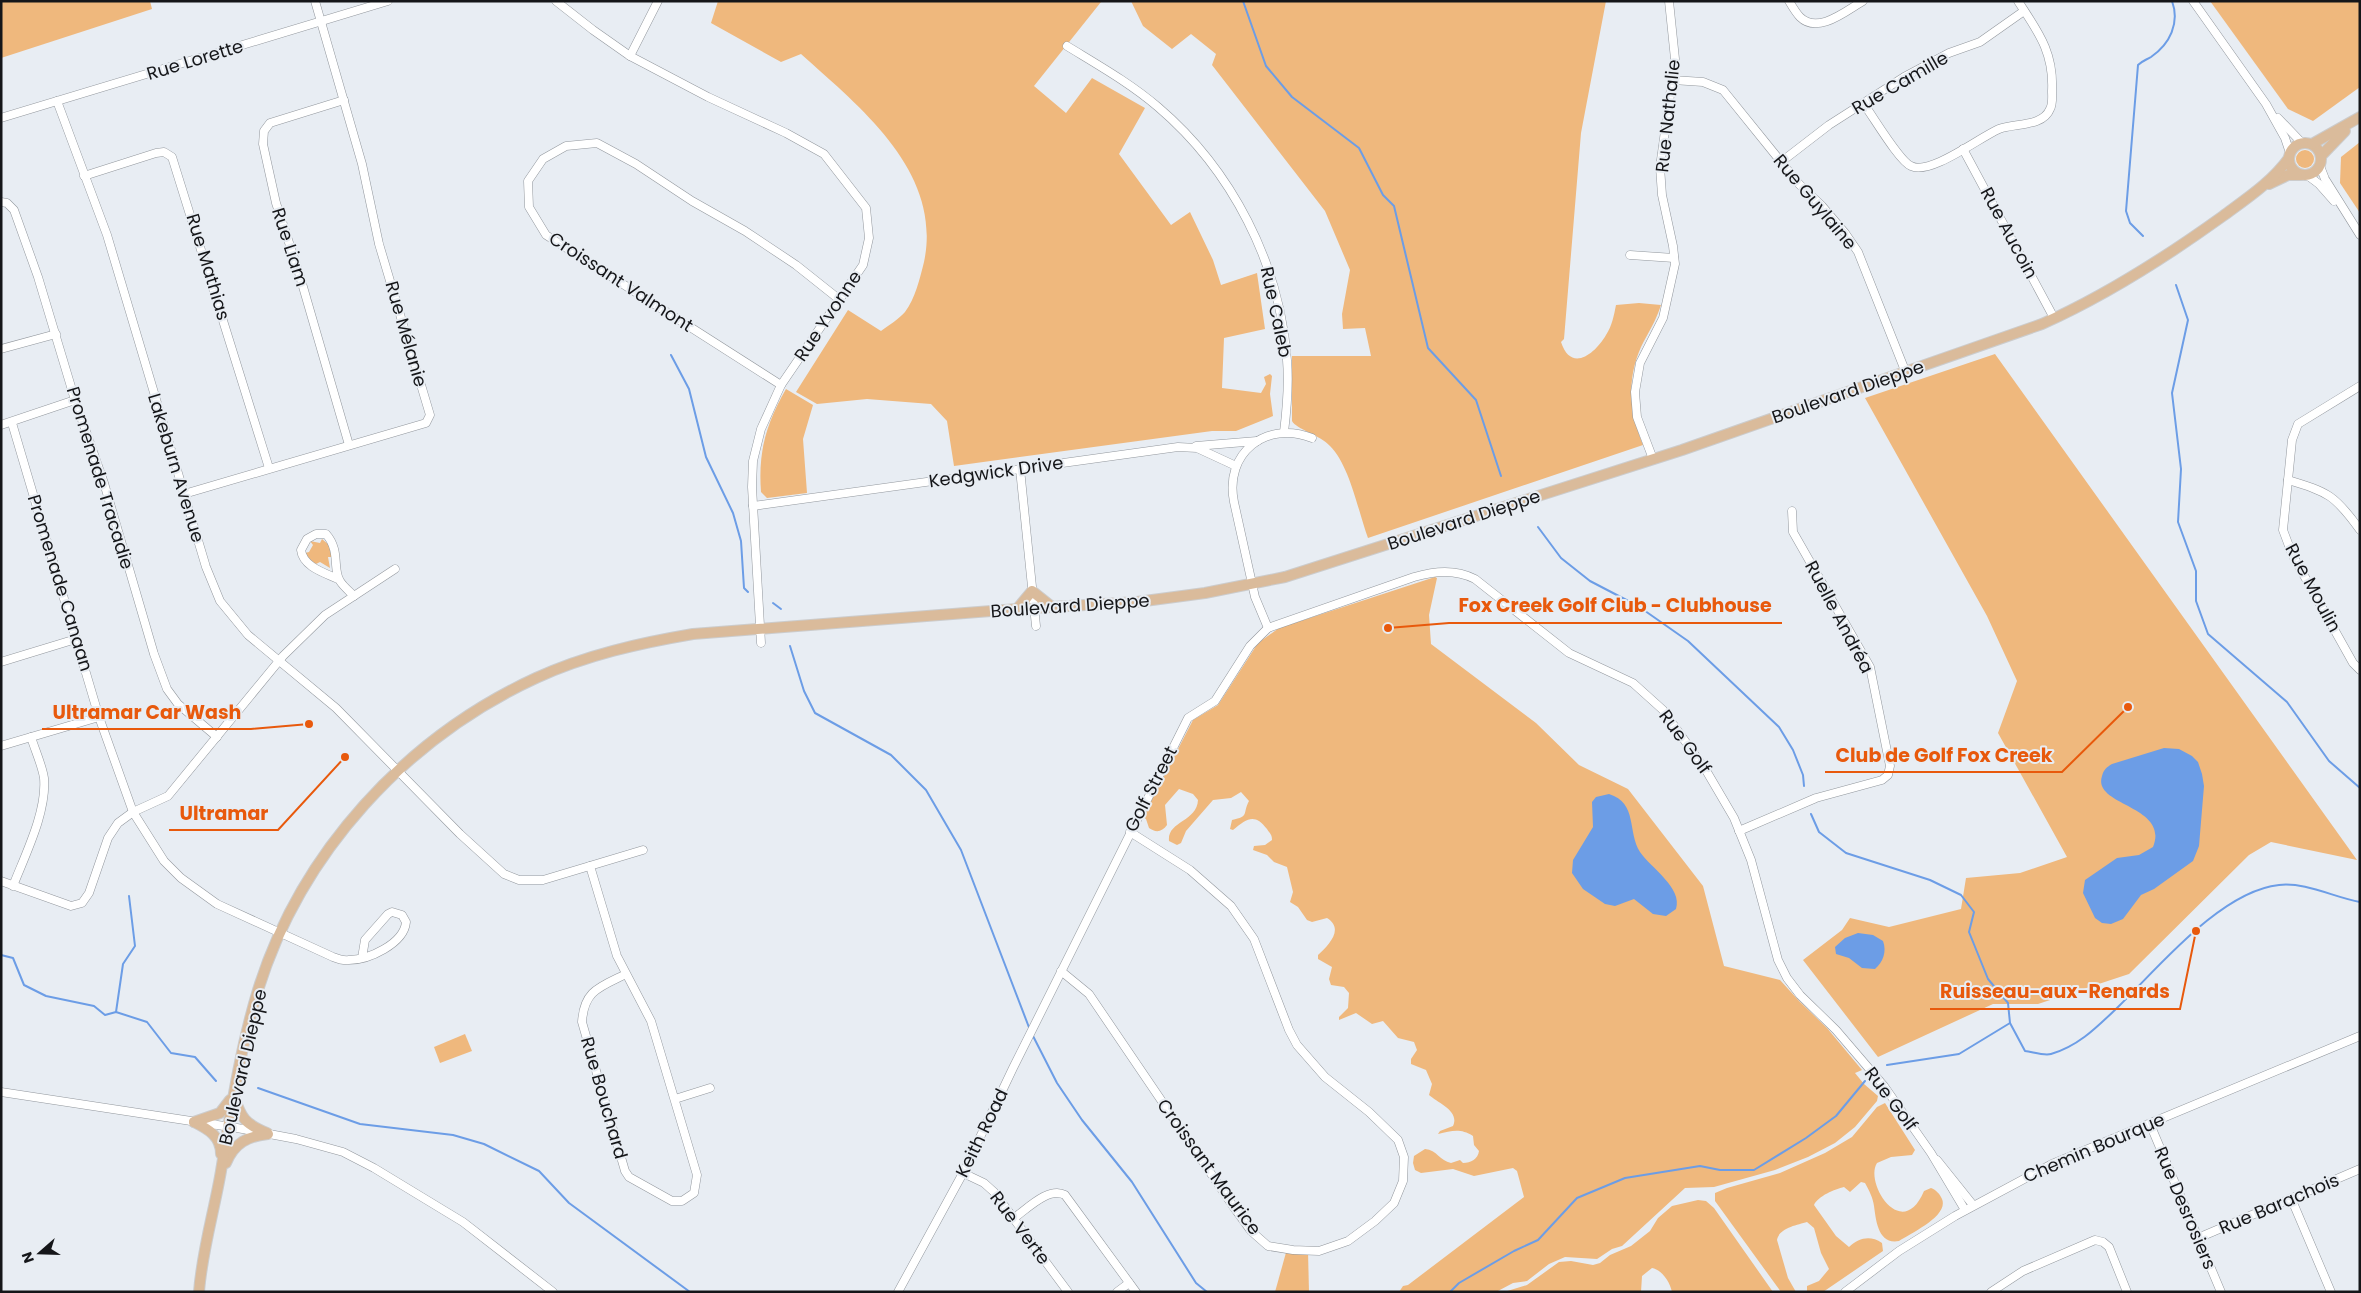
<svg xmlns="http://www.w3.org/2000/svg" width="2361" height="1293" viewBox="0 0 2361 1293" font-family="Poppins,sans-serif">
<rect width="100%" height="100%" fill="#e8edf3"/>
<g fill="#efb87d">
<polygon points="1,1 150,1 152,9 1,58"/>
<path d="M718,1H1104L1101,2L1034,86L1066,113L1092,78L1145,108L1119,154L1171,225L1190,212L1213,260L1221,285L1257,273L1265,329L1224,338L1222,388L1261,393L1266,384L1264,377L1270,374L1272,376L1270,394L1273,416L1236,431H1212L954,466L947,421L931,404L867,399L817,404L796,392L848,310L881,331C889,325 899,319 905,312C915,299 920,278 924,262C943,172 860,107 801,54L781,62L711,23Z"/>
<path d="M1131,1H1606L1581,133L1564,339L1561,342C1571,373 1595,354 1606,335C1612,326 1614,315 1616,305L1639,303L1661,305C1656,321 1648,333 1641,347C1626,381 1630,412 1643,445L1368,538C1358,511 1350,466 1330,446C1320,435 1296,429 1292,421V356H1371L1365,328L1343,329L1342,314L1350,270L1325,211L1212,65L1216,54L1191,34L1172,49L1143,26Z"/>
<polygon points="2210,1 2360,1 2360,87 2313,121 2288,109"/>
<polygon points="2360,142 2360,213 2340,183 2341,157"/>
<circle cx="2305" cy="159" r="9"/>
<polygon points="1995,354 2357,860 2271,842 2249,855 2129,974 2038,1004 1993,1004 1878,1057 1803,960 1842,930 1850,918 1889,927 1961,909 1966,878 2020,873 2067,857 1998,733 2017,681 1987,616 1865,398"/>
<path d="M786,389L813,405L803,439L807,493L767,498L761,492C758,452 766,424 786,389Z"/>
<polygon points="322,539 329,545 332,557 328,557 330,568 320,562 316,564 310,561 305,553 309,552 313,545 310,541 320,543"/>
<path d="M1435,577L1437,578L1429,615L1431,644L1536,723L1579,765L1628,789L1703,886L1724,966L1780,980L1800,1002L1827,1028L1862,1070L1855,1073L1864,1084L1878,1096L1877,1101L1855,1127L1835,1143L1808,1157L1775,1170L1714,1187L1685,1188L1622,1246L1612,1249L1597,1259L1565,1257L1549,1264L1527,1281L1513,1283L1496,1292H1399L1403,1286L1408,1285L1524,1197L1517,1171L1513,1168L1474,1176L1453,1169L1421,1173L1415,1170L1413,1163L1414,1156L1425,1149C1437,1150 1440,1161 1451,1163L1460,1160L1463,1163C1471,1163 1478,1159 1479,1151L1474,1145L1473,1136C1460,1128 1452,1131 1438,1134L1440,1131L1453,1126C1460,1111 1438,1103 1429,1095L1432,1084L1426,1070L1411,1064V1059L1417,1050L1414,1042L1398,1038L1383,1021L1372,1024L1356,1013L1339,1020V1017L1348,1008L1349,993L1344,987L1331,985L1329,979L1332,967L1318,959V955C1328,946 1345,929 1327,918L1312,922L1307,920L1298,907L1290,902L1293,892L1287,867L1274,862L1267,855L1253,850L1254,846L1265,845L1272,840C1272,834 1270,834 1267,829C1255,813 1247,818 1233,830L1230,829L1232,820C1250,816 1242,814 1249,801L1241,792L1231,798L1213,800L1186,831L1181,843L1177,845L1169,841C1167,821 1197,822 1198,800L1193,794L1179,789L1165,805L1167,825C1162,832 1156,833 1149,828L1146,819L1143,817L1193,720L1218,705L1258,643L1279,628Z"/>
<polygon points="465,1034 472,1051 440,1063 434,1047"/>
<path d="M1885,1103L1915,1150L1912,1155L1891,1157L1877,1163C1864,1183 1902,1243 1924,1191L1931,1188C1936,1190 1940,1194 1942,1199C1949,1216 1911,1233 1899,1241C1878,1245 1876,1220 1874,1206C1873,1198 1869,1190 1865,1183L1861,1182L1850,1192L1844,1187C1835,1189 1818,1196 1814,1205L1836,1236L1849,1247C1859,1238 1870,1235 1882,1243L1883,1251L1823,1292H1807V1286L1819,1281L1829,1269L1821,1253L1814,1228L1807,1222C1797,1225 1779,1228 1777,1240L1788,1278L1796,1292H1781L1715,1201V1193L1727,1188L1780,1173L1825,1153L1852,1137L1877,1107Z"/>
<path d="M1698,1200L1706,1201L1714,1208L1773,1292H1672C1670,1282 1662,1270 1652,1268L1642,1276L1641,1292H1504L1527,1285L1559,1262L1571,1261L1593,1265L1600,1263L1610,1255L1631,1246L1650,1231L1658,1218L1672,1206Z"/>
<polygon points="1287,1249 1308,1251 1309,1292 1275,1292"/>
</g>
<g fill="#6c9de6">
<path d="M2164,748L2179,749L2192,756L2198,762L2202,774L2204,786L2199,846L2193,861L2154,889L2141,895L2123,919L2111,924L2102,923L2095,918L2083,893L2085,880L2117,858L2139,855L2153,847C2170,805 2092,806 2102,776C2104,769 2107,767 2112,764Z"/>
<path d="M1609,794C1638,803 1627,832 1640,852C1651,868 1683,888 1676,909L1666,916L1653,914L1634,899L1615,906L1605,904L1583,889L1572,873L1573,860L1593,827L1592,802L1596,797Z"/>
<path d="M1858,933L1873,935L1883,941C1887,952 1883,962 1875,969L1862,968L1849,958L1836,954L1835,947L1845,938Z"/>
</g>
<g fill="none" stroke-linecap="round" stroke-linejoin="round">
<g stroke="#6c9de6" stroke-width="2">
<polyline points="1243,1 1266,66 1292,97 1359,148 1383,195 1394,206 1428,348 1476,400 1501,476"/>
<path d="M2143,236L2130,223L2126,211L2138,65C2142,61 2146,60 2151,57C2170,44 2180,23 2172,1"/>
<polyline points="2176,285 2188,320 2172,393 2181,469 2178,522 2196,571 2196,601 2208,634 2287,702 2329,761 2360,788"/>
<polyline points="671,355 689,389 706,457 733,513 741,541 744,588 748,592"/>
<polyline points="1538,527 1561,558 1590,581 1638,606 1688,641 1779,727 1793,750 1803,775 1804,786"/>
<polyline points="773,603 781,609"/>
<polyline points="790,646 804,691 815,713 891,755 926,790 961,850 1030,1030"/>
<path d="M1811,814L1819,832L1846,853L1930,880L1961,895L1974,912L1969,932L1988,979L2008,1003L2010,1023L2025,1051C2033,1052 2044,1056 2051,1054C2079,1046 2098,1026 2118,1007C2159,967 2221,891 2279,885C2306,882 2333,897 2360,902"/>
<polyline points="1,955 13,958 24,985 46,996 94,1006 105,1015 116,1012 147,1022 171,1053 195,1057 216,1081"/>
<polyline points="116,1012 123,964 135,946 129,896"/>
<polyline points="1032,1034 1057,1083 1082,1120 1132,1182 1196,1283 1207,1292"/>
<polyline points="1887,1065 1959,1054 2010,1023"/>
<polyline points="258,1088 360,1124 453,1135 484,1144 539,1171 569,1203 690,1292"/>
<polyline points="1450,1292 1459,1283 1514,1251 1538,1240 1577,1198 1625,1178 1700,1166 1720,1170 1754,1170 1806,1138 1836,1116 1865,1081"/>
</g>
<g stroke="#92979d" stroke-width="9">
<g id="minor">
<polyline points="556,1 593,30 630,56 708,97 786,133 824,154 866,208 869,238 863,265 781,385 761,429 753,461 752,487 761,643"/>
<path d="M1789,1C1792,6 1796,13 1800,17C1818,35 1847,10 1863,1"/>
<polyline points="2193,1 2266,104 2285,138 2290,153"/>
<path d="M1067,46C1098,65 1130,83 1158,107C1232,170 1280,264 1287,360C1289,384 1287,408 1284,432"/>
<polyline points="630,56 658,1"/>
<polyline points="1673,80 1703,82 1723,90 1799,184 1822,206 1845,233 1858,252 1906,373"/>
<polyline points="344,100 270,123 264,131 263,144 276,203 299,273 349,445"/>
<polyline points="57,101 107,235 206,567 220,601 248,635 336,708 460,834 504,874 519,880 543,880 643,850"/>
<path d="M1863,103C1873,116 1899,161 1911,166C1930,176 1980,137 1999,129C2014,123 2043,127 2050,109C2053,104 2052,96 2052,91C2054,52 2038,32 2018,1"/>
<polyline points="1,118 388,1"/>
<polyline points="2278,118 2302,143"/>
<polyline points="1963,149 2054,318"/>
<polyline points="1781,162 1829,125 1904,77 1949,53 1980,42 2024,11"/>
<polyline points="2320,166 2325,179 2360,235"/>
<polyline points="2307,175 2319,184 2334,201"/>
<polyline points="84,176 156,153 164,152 172,157 269,468"/>
<polyline points="1,202 7,203 14,210 38,277 75,400 104,483 154,654 167,689 178,704 217,737"/>
<polyline points="1630,255 1674,258"/>
<polyline points="1,349 56,334"/>
<polyline points="781,385 546,235 529,207 528,181 543,159 566,146 597,143 636,164 692,201 745,231 796,265 840,300"/>
<polyline points="2360,386 2298,424 2292,440 2283,530 2292,554 2353,663 2360,670"/>
<path d="M12,423L99,717L133,812L164,861L181,878L217,904L333,957C338,959 344,961 349,960C368,960 404,944 406,922L402,915L392,912L388,914L365,940L362,958"/>
<polyline points="1,425 75,400"/>
<polyline points="1196,446 1257,441"/>
<polyline points="1653,459 1637,417 1635,392 1640,363 1663,318 1675,264 1673,246 1662,195 1660,167 1675,59 1669,1"/>
<polyline points="1020,469 1036,626"/>
<path d="M2288,480C2328,492 2335,495 2360,530"/>
<polyline points="184,494 426,423 430,415 379,244 362,164 315,1"/>
<polyline points="753,506 1178,447 1197,448 1236,466"/>
<path d="M338,579C325,573 303,567 301,550L307,539L316,534H326C341,551 332,569 340,581C343,586 349,591 354,596"/>
<path d="M1268,628L1255,597L1234,502C1224,453 1266,420 1312,438"/>
<polyline points="1,662 76,639"/>
<polyline points="1,746 99,717"/>
<polyline points="1739,831 1816,798 1882,780 1888,775 1890,766 1870,667 1793,532 1792,511"/>
<path d="M590,866L617,956L651,1021L697,1175L694,1193L682,1201H672L629,1177L625,1171L582,1022C584,990 600,987 626,974"/>
<polyline points="1,881 71,906 82,903 89,893 108,838 118,823 133,812 168,796 283,656 325,615 395,569"/>
<path d="M13,886C25,855 47,812 44,778C42,765 35,750 31,737"/>
<polyline points="1061,971 1089,994 1233,1206 1251,1231 1268,1246 1293,1250 1319,1251 1348,1241 1375,1221 1394,1203 1403,1181 1404,1157 1398,1140 1369,1112 1325,1077 1297,1045 1289,1030 1254,939 1231,906 1190,870 1130,832"/>
<polyline points="1,1092 237,1128 296,1139 343,1152 374,1168 463,1222 553,1292"/>
<polyline points="675,1099 710,1088"/>
<polyline points="2150,1124 2221,1292"/>
<polyline points="1937,1160 1973,1205"/>
<polyline points="963,1173 984,1183 994,1192 1068,1292"/>
<polyline points="2291,1198 2331,1292"/>
<path d="M1014,1218C1027,1209 1049,1186 1065,1195L1136,1292"/>
<polyline points="2198,1238 2360,1169"/>
<path d="M898,1292L963,1173L1013,1068L1188,718L1215,701L1250,646L1268,628L1414,577C1435,571 1455,569 1475,579L1569,653L1633,683L1663,710L1707,772L1734,818L1751,860L1778,960L1787,978L1800,995L1836,1030L1884,1086L1931,1153L1965,1210"/>
<polyline points="1117,1292 1129,1283"/>
<polyline points="1845,1292 1899,1251 1955,1216 2052,1164 2360,1036"/>
<polyline points="1991,1292 2023,1271 2095,1240 2103,1242 2109,1247 2127,1292"/>
</g>
</g>
<g stroke="#ccc" stroke-width="12">
<g id="major">
<circle cx="2305" cy="159" r="16"/>
<polyline points="2312,144 2360,117"/>
<polyline points="2321,156 2345,131"/>
<polyline points="2269,184 2288,175 2301,175"/>
<polyline points="1017,609 1032,591 1052,607"/>
<path d="M234,1096C241,1118 245,1124 267,1133"/>
<path d="M194,1122C208,1129 221,1136 221,1154"/>
<polyline points="194,1122 220,1113 230,1100"/>
<path d="M226,1163C234,1143 248,1136 268,1134"/>
<path d="M199,1292C202,1251 214,1212 221,1171C231,1110 240,1049 258,990C301,852 406,738 536,678C586,655 640,643 693,634L1017,609L1137,602L1205,593L1285,577L1682,450L2042,324C2107,295 2166,257 2223,216C2246,199 2272,182 2289,158"/>
</g>
</g>
<use href="#minor" stroke="#fff" stroke-width="8"/>
<use href="#major" stroke="#dabb9b" stroke-width="10"/>
</g>
<g text-anchor="middle" stroke-width="4" stroke-linejoin="round" paint-order="stroke">
<g font-size="18" fill="#151619" stroke="#e8edf3">
<text transform="translate(195 60) rotate(-17)" y="6">Rue Lorette</text>
<text transform="translate(1900 83) rotate(-30)" y="6">Rue Camille</text>
<text transform="translate(1668 116) rotate(-84)" y="6">Rue Nathalie</text>
<text transform="translate(1815 202) rotate(50)" y="6">Rue Guylaine</text>
<text transform="translate(2009 233) rotate(62)" y="6">Rue Aucoin</text>
<text transform="translate(290 247) rotate(72)" y="6">Rue Liam</text>
<text transform="translate(208 267) rotate(73)" y="6">Rue Mathias</text>
<text transform="translate(621 282) rotate(33)" y="6">Croissant Valmont</text>
<text transform="translate(1276 312) rotate(78)" y="6">Rue Caleb</text>
<text transform="translate(828 316) rotate(-56)" y="6">Rue Yvonne</text>
<text transform="translate(406 334) rotate(74)" y="6">Rue Mélanie</text>
<text transform="translate(1848 392) rotate(-19)" y="6">Boulevard Dieppe</text>
<text transform="translate(176 468) rotate(73)" y="6">Lakeburn Avenue</text>
<text transform="translate(996 472) rotate(-8)" y="6">Kedgwick Drive</text>
<text transform="translate(100 478) rotate(73)" y="6">Promenade Tracadie</text>
<text transform="translate(1464 520) rotate(-18)" y="6">Boulevard Dieppe</text>
<text transform="translate(60 583) rotate(73)" y="6">Promenade Canaan</text>
<text transform="translate(2313 588) rotate(62)" y="6">Rue Moulin</text>
<text transform="translate(1070 606) rotate(-4)" y="6">Boulevard Dieppe</text>
<text transform="translate(1839 617) rotate(62)" y="6">Ruelle Andréa</text>
<text transform="translate(1685 742) rotate(54)" y="6">Rue Golf</text>
<text transform="translate(1151 789) rotate(-63)" y="6">Golf Street</text>
<text transform="translate(243 1067) rotate(-77)" y="6">Boulevard Dieppe</text>
<text transform="translate(604 1098) rotate(74)" y="6">Rue Bouchard</text>
<text transform="translate(1891 1099) rotate(53)" y="6">Rue Golf</text>
<text transform="translate(982 1133) rotate(-64)" y="6">Keith Road</text>
<text transform="translate(2094 1148) rotate(-23)" y="6">Chemin Bourque</text>
<text transform="translate(1209 1167) rotate(54)" y="6">Croissant Maurice</text>
<text transform="translate(2279 1204) rotate(-23)" y="6">Rue Barachois</text>
<text transform="translate(2185 1208) rotate(67)" y="6">Rue Desrosiers</text>
<text transform="translate(1020 1228) rotate(53)" y="6">Rue Verte</text>
</g>
</g>
<path fill="none" stroke="#e8590c" stroke-width="2" d="M1388 628L1449 623H1782M309 724L251 729H42M2128 707L2062 772H1825M345 757L278 830H169M2196 931L2180 1009H1930"/>
<g fill="#e8590c" stroke="#e8edf3" stroke-width="2">
<circle cx="1388" cy="628" r="5"/>
<circle cx="309" cy="724" r="5"/>
<circle cx="2128" cy="707" r="5"/>
<circle cx="345" cy="757" r="5"/>
<circle cx="2196" cy="931" r="5"/>
</g>
<g font-size="19" text-anchor="middle" font-weight="bold" fill="#e8590c" stroke="#e8edf3" stroke-width="4" stroke-linejoin="round" paint-order="stroke">
<text x="1615" y="612">Fox Creek Golf Club - Clubhouse</text>
<text x="147" y="719">Ultramar Car Wash</text>
<text x="1944" y="762">Club de Golf Fox Creek</text>
<text x="224" y="820">Ultramar</text>
<text x="2055" y="998">Ruisseau-aux-Renards</text>
</g>
<rect width="2361" height="1293" fill="none" stroke="#151619" stroke-width="5"/>
<g transform="translate(40 1253) rotate(250)" stroke="#e8edf3" stroke-width="4" paint-order="stroke">
<path d="M0-4L9 19L0 12L-9 19Z" fill="#151619"/>
<text y="-8" font-size="14" font-weight="bold" text-anchor="middle" fill="#151619">N</text>
</g>
</svg>
